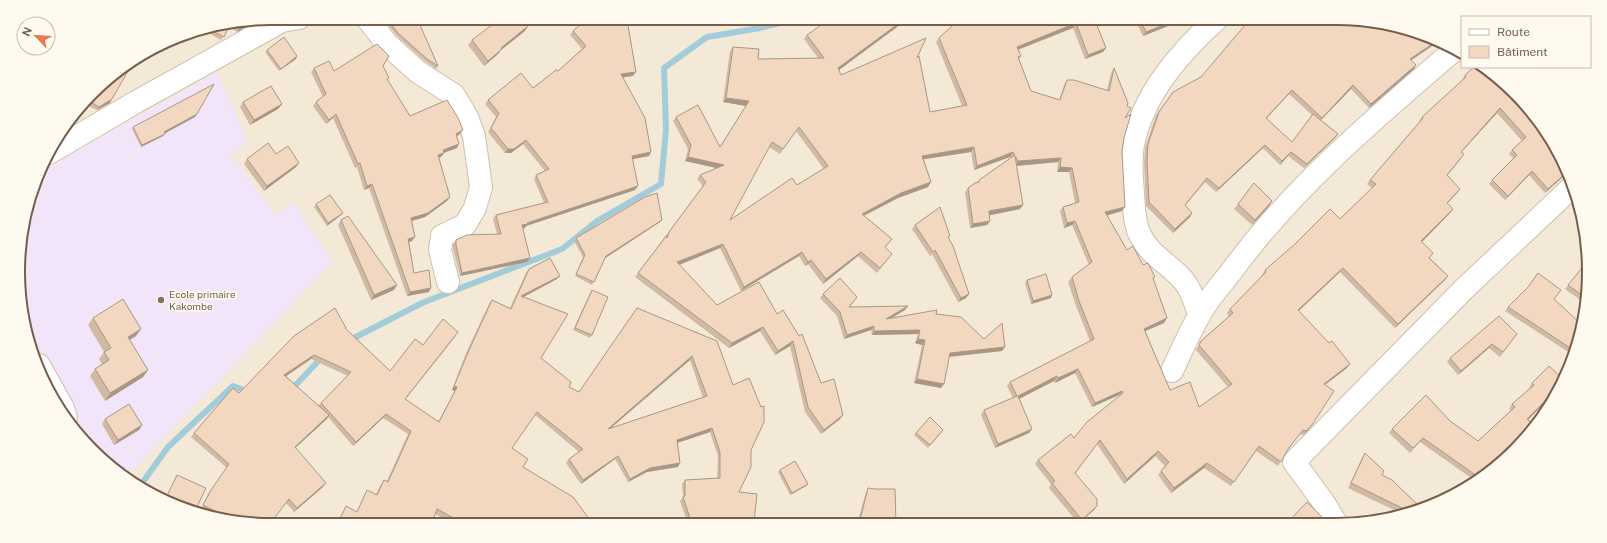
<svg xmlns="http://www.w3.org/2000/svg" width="1607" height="543" viewBox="0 0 1607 543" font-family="'Public Sans',sans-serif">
<rect width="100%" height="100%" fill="#fdf6e8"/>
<polygon fill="#f4e9d6" points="272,18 1335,18 1401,27 1462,57 1462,67 1483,67 1555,145 1587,238 1580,337 1555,398 1503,462 1447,499 1368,523 272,525 206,516 130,482 61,413 27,337 20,239 44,159 104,81 175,37"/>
<polygon fill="#f3e5f9" points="217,72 247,140 231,156 276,214 294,203 333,262 126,478 77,428 67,397 27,337 20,239 41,171"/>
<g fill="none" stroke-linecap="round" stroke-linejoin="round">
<g stroke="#a2ccd9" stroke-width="6">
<polyline points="348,341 422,303 562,249 597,221 661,184 666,129 664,68 707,37 760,28 800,18"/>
<polyline points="291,390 323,356"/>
<polyline points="140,486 168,447 233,386 249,392"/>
</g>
<g stroke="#cfbfad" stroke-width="24">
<g id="minor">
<polyline points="367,18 387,44 418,72 454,95 467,117 474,136 481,187 475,208 465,225 442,236 440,250 448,282"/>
<polyline points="49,153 136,102 282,21 299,18"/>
<path d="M1199,314C1195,303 1192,291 1184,281C1171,265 1150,256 1140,235C1134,223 1134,207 1133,194C1132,178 1130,161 1133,145C1143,94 1180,52 1218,18"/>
<polyline points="39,365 63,408 66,418"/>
<path d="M1172,371C1181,352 1189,333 1199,316C1207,300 1220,286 1231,272C1293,187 1373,120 1452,52"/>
<polyline points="1336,523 1324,503 1294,462 1464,289 1570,189"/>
</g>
</g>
<use href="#minor" stroke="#fff" stroke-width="22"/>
</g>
<g fill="#d0baa5" fill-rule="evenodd">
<polygon points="391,18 419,18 417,19 438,66 436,69 426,62 396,35 386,22 388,20"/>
<polygon points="579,18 633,18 630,22 627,23 633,76 623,77 651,152 649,156 632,159 635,190 526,226 525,228 523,228 527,262 460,276 453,249 453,244 456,240 497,234 493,219 496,215 544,203 534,179 536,175 545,171 523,144 511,153 505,153 488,132 496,117 485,104 488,100 533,88 558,71 582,49 570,35 573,31 583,23"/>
<polygon points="1134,18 1181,18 1178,22 1143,36"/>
<path d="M908,19L839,70L841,75L917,58L930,112L962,106L936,42L939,38L1095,20L1106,48L1103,52L1085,59L1073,28L1018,50L1021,56L1019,59L1031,91L1059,100L1064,85L1067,80L1107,90L1111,73L1114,68L1125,118L1124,138L1122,152V211L1107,215L1127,250L1143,265L1153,280L1167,318L1164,323L1145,331L1170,390L1199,407L1228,387L1196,350L1201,341L1229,316L1227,313L1230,309L1263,275H1262L1265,270L1340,219L1372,188L1367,184L1370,180L1420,121H1419L1422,117L1463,80H1462L1465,75L1555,145L1565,175L1545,193L1529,175L1505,200L1489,184L1492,180L1514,159L1509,154L1512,150L1522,141L1497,113L1461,152V159L1447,176L1457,193L1447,204L1453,209L1450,213L1422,242L1430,258L1448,276L1445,280L1422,302L1395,328L1340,272L1299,311L1347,368L1325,384L1309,429L1303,435L1300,434L1287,451L1278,466L1256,451L1231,486L1204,468L1171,493L1158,475L1165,466L1155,456L1124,484L1097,444L1075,474L1097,506L1094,510L1079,523H1078L1049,488L1051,484L1035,464L1038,460L1074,438L1120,396L1119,395L1092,407L1075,373L1055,383L1054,381L1019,399L1029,433L995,448L981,415L984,410L1013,398L1007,386L1010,382L1090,341L1076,306L1068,282L1072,277L1089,265L1072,225L1064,228L1060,211L1063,207L1075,203L1069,172H1057L1058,162L1016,166L1020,209L989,215L990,221L987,225L970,228L965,192L968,188L977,182L979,180L1011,158L1010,157L974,170L971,152L924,159L931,182L928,187L898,198L864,216L892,239L885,247L889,258L877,273L858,256L823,284L808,264L805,266L799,256L741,291L720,248L679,265L717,305L777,314L821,383L843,415L840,419L821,434L805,412L790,346L775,355L760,331L729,348L635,277L703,186L697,179L700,175L716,168L685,161L688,149L673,121L676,117L720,147L746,106L723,102L730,51L733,47L758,59L818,58L804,39L807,35ZM796,131L824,169L797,185L730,220L769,147L780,154Z"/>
<polygon points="251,22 249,25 237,32 229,27 221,40 205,31"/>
<path d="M1401,27L1435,44L1412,60L1414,69L1369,108L1351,89L1321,120L1338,134L1335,138L1304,168L1288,156L1280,165L1263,148L1216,192L1205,182L1185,206L1192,213L1190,217L1173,233L1146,206L1144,163L1145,148L1156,115L1173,92ZM1289,94L1312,115L1292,142L1266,119Z"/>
<polygon points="525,31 501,50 498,54 484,66 468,45 472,40"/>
<polygon points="267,50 297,56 296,59 279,71 265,52"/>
<polygon points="383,66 387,81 410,116 460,134 457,136 457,148 444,153 441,157 439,158 450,197 447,201 425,217 412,221 412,241 409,242 414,273 429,292 407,296 369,188 364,190 357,167 355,168 333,118 326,124 313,106 316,102 323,97 311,72 314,68 334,71"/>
<polygon points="104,81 110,103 97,110 86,105"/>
<polygon points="243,102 282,104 278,109 250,125 240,107"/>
<polygon points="195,117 164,133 163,136 141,147 132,129 133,127"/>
<polygon points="276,154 296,167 264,191 244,164 247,159"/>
<polygon points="1272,201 1269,206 1252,225 1234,209 1238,204"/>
<polygon points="316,204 343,213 341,215 327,226 314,207"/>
<polygon points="341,220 394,290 371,300 338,225"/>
<polygon points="660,222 605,258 592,285 575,276 583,257 574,241 576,238"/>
<polygon points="915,225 950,236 948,238 969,294 966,298 958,302 932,254 930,256 912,229"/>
<polygon points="1585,264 1583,302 1565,289"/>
<path d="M529,269L557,279L523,297L541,358L569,387L579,392L717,341L751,450L739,492L754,522L752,524H688L680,501L683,497L682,484L685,480L717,478L718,456L710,432L677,443L678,467L647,472L628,482L615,459L581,484L566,463L569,459L579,452L535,415L512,448L523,467L593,524L456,525L435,514L431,525H336L346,506L357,512L365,494L367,490L376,494L381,484L384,480L387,481L408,434L383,418L353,446L328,417L295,448L323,487L294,512L286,503L269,525L219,518L201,509L208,494L227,468L191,437L194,433L239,393L346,329L390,371L423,345L456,336L405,400L438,422L455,391L452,390L466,353L489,304L492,300L510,308L526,273ZM311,359L348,376L321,403L318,405L286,376ZM690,360L703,398L611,428Z"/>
<polygon points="1027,280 1051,298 1031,304 1025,283"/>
<polygon points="592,290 592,335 590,338 573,330 590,293"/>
<polygon points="823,294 857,297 850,307 905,310 892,318 936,314 984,339 1002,351 949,357 941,388 914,383 922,345 915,343 918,334 872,335 871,330 844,339 837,316 820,298"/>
<polygon points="1554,299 1580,337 1573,355 1505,311 1508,307"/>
<polygon points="93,318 136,336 129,340 148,370 143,377 105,401 90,376 95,369 102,364 99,359 104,352 88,325"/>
<polygon points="1517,334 1500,357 1489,348 1458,375 1447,362 1450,358"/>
<polygon points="1563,379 1559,388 1528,420 1503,462 1473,482 1474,480 1420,442 1410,453 1389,433 1392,429 1450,421 1478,441 1511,410 1509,409 1512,404 1530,389 1529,388 1532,383"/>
<polygon points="105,419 142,425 139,430 114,445 102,424"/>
<polygon points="942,432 928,448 914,435 916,433"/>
<polygon points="1365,453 1382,475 1420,507 1400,513 1348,488 1362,458"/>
<polygon points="780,470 806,486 790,495 778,472"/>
<polygon points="177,475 195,511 166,498 175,479"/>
<polygon points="868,488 896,524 857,524 866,492"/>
</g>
<g fill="#a99786">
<polygon points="633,18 630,22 624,24 627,20"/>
<polygon points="906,18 909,18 835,73 838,68"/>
<polygon points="1178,18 1181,18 1178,22 1143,36 1146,32"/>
<polygon points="251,22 249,25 237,32 239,28"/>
<polygon points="1076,23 1073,28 1014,51 1017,47"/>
<polygon points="528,26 525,31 501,50 498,54 484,66 488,61 501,48"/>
<polygon points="1434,43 1435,44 1408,62 1410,59"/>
<polygon points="1106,48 1103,52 1085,59 1088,55"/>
<polygon points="297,56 296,59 279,71 281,69"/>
<polygon points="1416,65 1414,69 1369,108 1371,104"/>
<polygon points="636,72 633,76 618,78 621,74"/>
<polygon points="1353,85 1351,89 1319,122 1322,118"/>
<polygon points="1292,90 1289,94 1263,122 1266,118"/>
<polygon points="726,98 749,101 746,106 723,102"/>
<polygon points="112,99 110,103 97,110 99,107"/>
<polygon points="282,104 278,109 250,125 254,120"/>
<polygon points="1500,108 1497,113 1458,156 1461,152"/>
<polygon points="197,114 195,117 162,135 164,132"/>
<polygon points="336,114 333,118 326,124 329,120"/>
<polygon points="463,130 460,134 453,138 456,134"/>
<polygon points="165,134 163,136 141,147 142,145"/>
<polygon points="1338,134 1335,138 1304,168 1307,164"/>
<polygon points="526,140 523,144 511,153 505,153 508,149"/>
<polygon points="459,144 457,148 440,154 443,150"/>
<polygon points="1265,145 1263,148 1216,192 1219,188"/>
<polygon points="974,147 971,152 919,160 922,156"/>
<polygon points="651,152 649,156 629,160 632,156"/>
<polygon points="1013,152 1010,157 974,170 977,166"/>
<polygon points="1291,152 1288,156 1280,165 1282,161"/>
<polygon points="444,153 441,157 435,159 438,155"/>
<polygon points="688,157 724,165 721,169 685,161"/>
<polygon points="1061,158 1058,162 1015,166 1018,161"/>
<polygon points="299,163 296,167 264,191 267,186"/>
<polygon points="1060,167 1072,168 1069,172 1057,172"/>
<polygon points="1532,171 1529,175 1505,200 1508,196"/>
<polygon points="1565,174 1565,175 1545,193 1548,189"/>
<polygon points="931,182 928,187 898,198 859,218 862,214 901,193"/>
<polygon points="372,184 369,188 364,190 367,186"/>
<polygon points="638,186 635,190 526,226 525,228 519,229 522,225 527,223"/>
<polygon points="1460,189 1457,193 1444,207 1447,203"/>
<polygon points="450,197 447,201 425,217 408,222 411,218"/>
<polygon points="1272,201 1269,206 1252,225 1255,220"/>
<polygon points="1023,205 1020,209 986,216 989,211"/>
<polygon points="1125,207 1122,211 1102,217 1105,212"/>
<polygon points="1453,209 1450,213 1418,246 1421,241"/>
<polygon points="343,213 341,215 327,226 328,223"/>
<polygon points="1192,213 1190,217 1173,233 1175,229"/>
<polygon points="662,220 660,222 604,259 606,256"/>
<polygon points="990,221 987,225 970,228 973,224"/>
<polygon points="1075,221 1072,225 1064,228 1067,223"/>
<polygon points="415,237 412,241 405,243 408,239"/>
<polygon points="723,244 720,248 674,267 677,262"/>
<polygon points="802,252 799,256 741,291 744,287"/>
<polygon points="861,252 858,256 823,284 826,279"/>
<polygon points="530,258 527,262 460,276 462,273"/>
<polygon points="811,260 808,264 805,266 808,262"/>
<polygon points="1343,268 1340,272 1295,314 1298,310"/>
<polygon points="560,276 557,279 518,300 521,296"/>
<polygon points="1448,276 1445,280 1422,302 1395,328 1398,324"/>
<polygon points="397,285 394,290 371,300 374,295"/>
<polygon points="431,288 429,292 407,296 410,292"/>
<polygon points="969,294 966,298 958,302 961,298"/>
<polygon points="1052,295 1051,298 1031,304 1033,301"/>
<polygon points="908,306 905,310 883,323 886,319"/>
<polygon points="1167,318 1164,323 1141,333 1144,329"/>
<polygon points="874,326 871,330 844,339 847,335"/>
<polygon points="763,327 760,331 729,348 732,343"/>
<polygon points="141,329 136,336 123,344 128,337"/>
<polygon points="920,330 918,334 872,335 874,331"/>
<polygon points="918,339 925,340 922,345 915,343"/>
<polygon points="793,341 790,346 775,355 778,351"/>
<polygon points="1492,344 1489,348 1458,375 1461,371"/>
<polygon points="1005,347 1002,351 947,357 950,353"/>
<polygon points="314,355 311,359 282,379 284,375"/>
<polygon points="692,356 690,360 605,433 608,429"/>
<polygon points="1350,364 1347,368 1321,388 1324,384"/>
<polygon points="1078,369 1075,373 1055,383 1058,378"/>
<polygon points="148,370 143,377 105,401 110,393"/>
<polygon points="1057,376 1054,381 1015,401 1018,396"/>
<polygon points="917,379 944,384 941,388 914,383"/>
<polygon points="454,386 457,387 455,391 452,390"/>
<polygon points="1560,386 1559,388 1524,424 1527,419"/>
<polygon points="1122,391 1119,395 1092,407 1095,403"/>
<polygon points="386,414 383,418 353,446 356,442"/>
<polygon points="329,415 327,419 292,451 295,447"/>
<polygon points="843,415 840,419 821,434 824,430"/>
<polygon points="142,425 139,430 114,445 118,440"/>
<polygon points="1312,425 1309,429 1303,435 1306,431"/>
<polygon points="712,428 710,432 674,444 677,440"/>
<polygon points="1032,429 1029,433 995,448 998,444"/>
<polygon points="1158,451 1155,456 1124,484 1127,479"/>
<polygon points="618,456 615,459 581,484 583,480"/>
<polygon points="680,463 678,467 647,472 628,482 630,479 650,468"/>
<polygon points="1207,463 1204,468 1171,493 1174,488"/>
<polygon points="326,483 323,487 294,512 297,508"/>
<polygon points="808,484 806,486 790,495 792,493"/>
<polygon points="1097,506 1094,510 1079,523 1082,520"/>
</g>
<g fill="#f2d8c0" stroke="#a99786" fill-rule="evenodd">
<polygon points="391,18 417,18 438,66 427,59 398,33 388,20"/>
<polygon points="501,18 522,18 528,26 501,48 502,49 488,61 472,40"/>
<polygon points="585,18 633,18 627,20 636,72 621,74 645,118 651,152 632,156 638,186 527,223 528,224 522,225 530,258 462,273 456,245 456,240 467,235 501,234 496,215 548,202 536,175 549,169 526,140 514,149 508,149 491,128 499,113 488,100 521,73 533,88 556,70 558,71 586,46 573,31 586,20"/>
<path d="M826,18H906L838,68L841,75L926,38L917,58L919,56L930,112L967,105L939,38L952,26L971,18H1094L1106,48L1088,55L1076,23L1017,47L1021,56L1018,57L1031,91L1060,100L1067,80H1074L1109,91L1114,68L1128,103L1127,106L1131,108L1125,118L1131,114L1124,138L1122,152L1125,207L1105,212L1127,250L1133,246L1143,265L1148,263L1155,277L1153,278L1167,318L1144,329L1170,390L1190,382L1199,407L1232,384L1199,345L1201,341L1233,313L1230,309L1266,272L1265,270L1295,244L1330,209L1340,219L1376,184L1370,180L1423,118L1422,117L1466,77L1465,75L1474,67H1483L1490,70L1555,145L1565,174L1548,189L1532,171L1508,196L1492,180L1517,155L1512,150L1526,137L1500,108L1461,152L1464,154L1447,175L1460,189L1447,203L1453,209L1421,241L1433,253L1429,258L1448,276L1425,298L1398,324L1343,268L1298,310L1329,343L1332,341L1350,364L1324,384L1334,391L1312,425L1306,431L1303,430L1288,449L1281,462L1259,446L1234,482L1207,463L1174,488L1161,471L1169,462L1158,451L1127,479L1100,440L1075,473L1097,499V506L1082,520L1052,483L1055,481L1038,460L1071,434L1074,438L1087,422L1123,393L1122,391L1095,403L1078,369L1058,378L1057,376L1018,396L1032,429L998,444L984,410L1017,396L1010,382L1094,339L1079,301L1072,277L1092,262L1075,221L1067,223L1063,207L1079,202L1072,168L1060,167L1061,158L1018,161L1015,156L1023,205L989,211L990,221L973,224L968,188L975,183L979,182V180L1015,155L1013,152L977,166L974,147L922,156L931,182L901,193L862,214L892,239L885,247L892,254L880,268L861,252L826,279L811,260L808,262L802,252L744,287L723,244L677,262L717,305L759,282L777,314L783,310L799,336L802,334L821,383L834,379L843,415L824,430L808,407L793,341L778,351L763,327L732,343L638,273L667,235V238L669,232L706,182L700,175L724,165L688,157L691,145L676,117L698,105L720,147L749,101L726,98L733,47L759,49L758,59L824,58L807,35L821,25ZM799,127L828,166L797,185L792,178L730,220L772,142L783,149Z"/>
<polygon points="1139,18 1181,18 1146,32"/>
<polygon points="1251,18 1336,18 1401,27 1434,43 1410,59 1416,65 1371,104 1353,85 1322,118 1292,90 1266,118 1292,142 1313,114 1338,134 1307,164 1291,152 1282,161 1265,145 1219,188 1207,178 1185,205 1192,213 1175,229 1149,202 1147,160 1148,144 1159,112 1173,92 1201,77"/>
<polygon points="250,22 239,28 234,25"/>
<polygon points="229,26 224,37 211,30"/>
<polygon points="284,37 297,56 281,69 267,50"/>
<polygon points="377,44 389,56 383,66 389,78 387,79 410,116 447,100 458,118 463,130 456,134 459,144 443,150 444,153 438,155 450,197 428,213 411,218 415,237 408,239 414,273 429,270 431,288 410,292 372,184 367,186 360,163 358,164 336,114 329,120 316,102 326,94 314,68 329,61 334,71"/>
<polygon points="124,69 128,71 112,99 99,107 89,101 104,81"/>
<polygon points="214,84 197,114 164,132 165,134 142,145 133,127"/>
<polygon points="271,86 282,104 254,120 243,102"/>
<polygon points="268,143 276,154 288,146 299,163 267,186 247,159"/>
<polygon points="1254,183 1272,201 1255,220 1238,204"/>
<polygon points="657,193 662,220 606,256 594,282 576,274 585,255 576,238 645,197"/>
<polygon points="330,195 343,213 328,223 316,204"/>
<polygon points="940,207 950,236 948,237 953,246 969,294 961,298 935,250 933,252 915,225"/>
<polygon points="348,216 397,285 374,295 341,220"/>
<path d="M550,258L560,276L521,296L568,314L541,358L571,382L569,387L579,392L637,308L717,341L733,385L749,378L761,407L764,406V422L751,450V467L739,492L757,494L754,522L748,524H692L683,497L685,496V480L720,478V452L712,428L677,440L680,463L650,468L630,479L618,456L583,480L569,459L583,449L537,412L512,448L528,459L523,467L573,497L593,524L466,525L437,509L431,525H337L346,506L357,512L367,490L377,495L384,480L388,482L411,431L386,414L356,442L321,403L351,372L314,355L284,375L329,415L295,447L326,483L297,508L289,499L269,525L233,520L203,505L211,490L229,464L194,433L233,388L239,393L294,336L335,308L346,328H345L390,371L415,339L423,345L443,319L458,332L405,399L439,422L457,387L454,386L469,350L492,300L511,309L529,269ZM692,356L707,396L608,429Z"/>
<polygon points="1585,264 1583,296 1568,285"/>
<polygon points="1538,273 1561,290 1554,299 1581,324 1580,337 1575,351 1508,307 1528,287"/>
<polygon points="1046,274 1052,295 1033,301 1027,280"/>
<polygon points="840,278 857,297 849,307 908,306 886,319 937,310 936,314 961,317 984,339 1002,323 1005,347 950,353 944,384 917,379 925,340 918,339 920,330 874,331 874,326 847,335 840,312 823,294"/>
<polygon points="592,290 608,297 592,335 575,328"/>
<polygon points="123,299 141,329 128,337 148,370 110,393 95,369 109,360 104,352 111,348 93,318"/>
<polygon points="1499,316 1517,334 1503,352 1492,344 1461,371 1450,358"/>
<polygon points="1549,366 1563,379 1560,386 1527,419 1533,425 1503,462 1473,482 1477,476 1423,438 1413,448 1392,429 1426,395 1450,421 1478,441 1515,407 1512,404 1534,385 1532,383"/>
<polygon points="129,404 142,425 118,440 105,419"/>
<polygon points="930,417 943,430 930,445 916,433"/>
<polygon points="1365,453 1384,471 1382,475 1392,480 1420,507 1408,511 1351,483"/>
<polygon points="795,461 808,484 792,493 780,470"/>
<polygon points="177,475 206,488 195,511 166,498"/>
<polygon points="868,488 875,489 895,489 896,524 859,524"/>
<polygon points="1307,502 1328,523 1287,523"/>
<polygon points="949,520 955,524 946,524"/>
</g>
<circle fill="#8d6e63" stroke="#fffaef" stroke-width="1.5" cx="161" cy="300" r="4"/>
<g text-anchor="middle" stroke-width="3.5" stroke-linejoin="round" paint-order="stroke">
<g font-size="10" fill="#785e54" stroke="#fffaef" text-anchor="start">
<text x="169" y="298">Ecole primaire<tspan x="169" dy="12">Kakombe</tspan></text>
</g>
</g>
<path d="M0 0H1607V543H0ZM271 25H1336A246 246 0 0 1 1582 271V272A246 246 0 0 1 1336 518H271A246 246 0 0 1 25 272V271A246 246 0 0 1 271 25Z" fill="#fffaef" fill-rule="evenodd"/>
<path fill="none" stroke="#775e4b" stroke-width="2" d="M271 25H1336A246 246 0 0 1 1582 271V272A246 246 0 0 1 1336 518H271A246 246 0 0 1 25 272V271A246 246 0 0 1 271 25Z"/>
<rect x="1461" y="16" width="130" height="52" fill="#fffaef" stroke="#c9bcad"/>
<rect x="1469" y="29" width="20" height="6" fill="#ffffff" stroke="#c9bcad"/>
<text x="1497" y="36" font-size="12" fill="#775e4b">Route</text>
<rect x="1469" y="46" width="20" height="12" fill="#f2d8c0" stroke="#c9bcad"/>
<text x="1497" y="56" font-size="12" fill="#775e4b">Bâtiment</text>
<g transform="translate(36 36) rotate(295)"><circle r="19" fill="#fffaef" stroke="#c9bcad"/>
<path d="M0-3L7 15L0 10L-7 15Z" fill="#e67b4e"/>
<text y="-6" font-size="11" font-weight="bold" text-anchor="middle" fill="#775e4b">N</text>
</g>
</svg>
